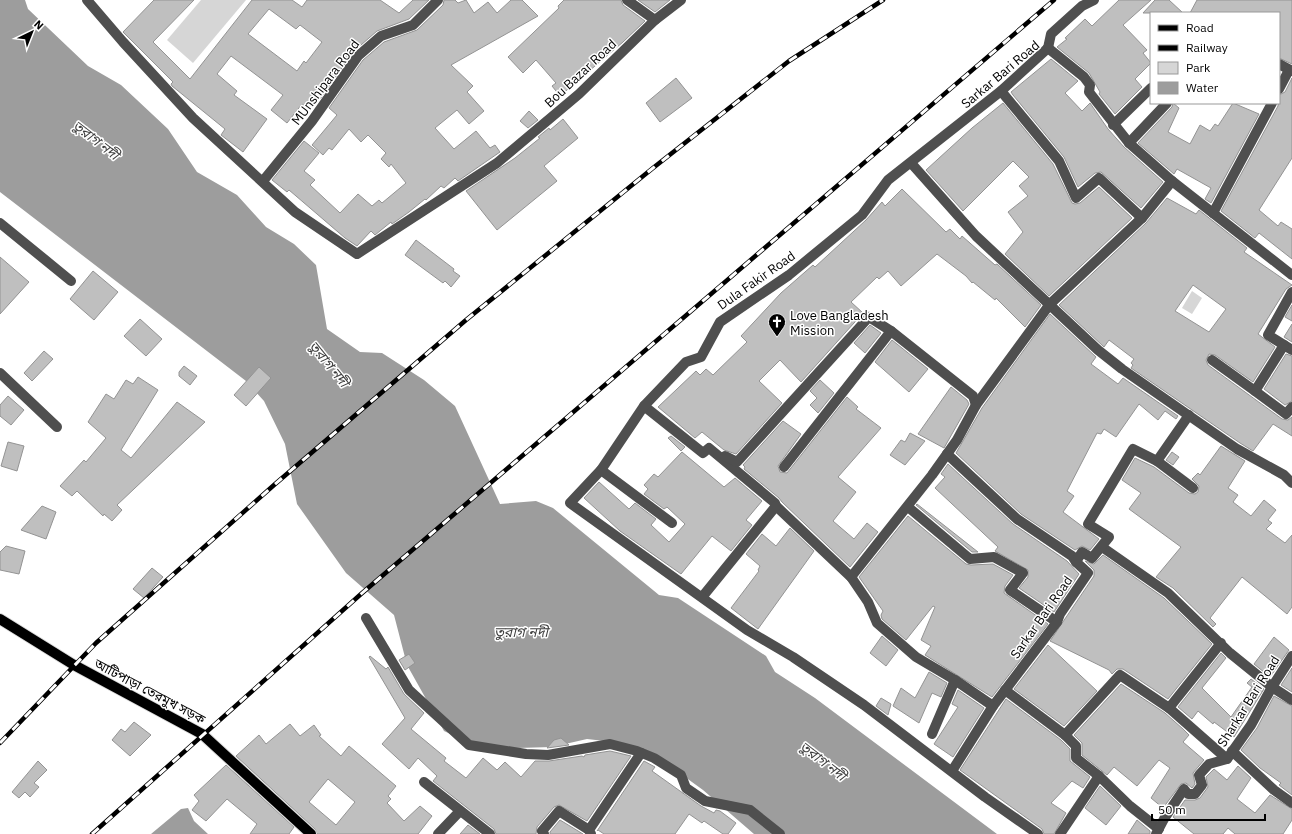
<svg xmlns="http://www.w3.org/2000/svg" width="1292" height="834" viewBox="0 0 1292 834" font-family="'IBM Plex Sans','Noto Sans Bengali',sans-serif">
<rect width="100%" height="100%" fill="#fff"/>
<g fill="#d6d6d6">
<polygon points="201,0 246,0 193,63 167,40"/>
<polygon points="1192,291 1202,298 1192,314 1182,308"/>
</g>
<g fill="#9d9d9d">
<polygon points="0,0 25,0 28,9 88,66 121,85 168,129 197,172 237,195 266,227 294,244 316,265 327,329 360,352 382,353 424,380 455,406 500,504 536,501 553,508 659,595 678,598 766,656 775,672 815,698 997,834 754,834 703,790 663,761 622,743 587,739 552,747 482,749 444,731 407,665 394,615 346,573 297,504 285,444 264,401 246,381 0,192"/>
<polygon points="188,808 194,821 208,834 151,834 181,809"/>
</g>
<g fill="#bfbfbf" stroke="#939393" fill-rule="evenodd">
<path d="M154,0H194L153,42L190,79L252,0H292L302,7L307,0H380L399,13L413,0H429L409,19L377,31L353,52L320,99L318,98L309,109L302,104L287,123L271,110L283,95L231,56L217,74L237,91L234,95L267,119L243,152L221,135L225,129L172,86L171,84L173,82L123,32ZM269,9L296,29L300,25L322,42L306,63L304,61L297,71L248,34Z"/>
<polygon points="444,0 455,0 458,3 466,0 474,13 488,2 497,13 511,0 522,0 538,16 451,65 473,86 467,92 484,111 469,124 457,110 435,128 454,149 476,131 490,148 495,145 500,152 458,181 455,178 444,188 441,186 426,200 425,199 409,212 392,224 391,222 375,235 371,231 357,246 345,238 289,190 287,192 272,180 304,141 319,153 304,171 315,180 310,185 340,213 358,194 372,206 379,200 382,203 406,183 391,164 389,167 381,159 386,153 368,135 361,142 349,129 332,150 329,148 323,155 312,145 337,115 329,108 363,60 384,42 417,30 443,5"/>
<polygon points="564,0 621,0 623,5 645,21 623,42 560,96 552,86 556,83 536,60 523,73 508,57 559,8 558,6"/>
<polygon points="638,0 670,0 655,12"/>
<polygon points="1119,0 1151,0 1123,25 1147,50 1143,53 1151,63 1135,79 1142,87 1115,114 1099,94 1100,92 1089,73 1057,47 1067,39 1065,38 1085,19 1092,26"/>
<polygon points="1155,0 1169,0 1183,13 1143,13"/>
<polygon points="1197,0 1292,0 1292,64 1279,58 1279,13 1190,13"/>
<polygon points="1051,59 1078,81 1065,93 1082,111 1090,103 1108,129 1124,147 1163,182 1141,208 1101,172 1095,173 1078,187 1064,157 1013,95 1011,92"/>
<polygon points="676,78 692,98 660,122 646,103"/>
<polygon points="1292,78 1292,158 1259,210 1278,226 1281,222 1292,229 1292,259 1259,233 1255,238 1221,211 1278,106 1279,95 1285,92"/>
<polygon points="1003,103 1053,164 1072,203 1075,204 1080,203 1099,187 1132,218 1049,296 1005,254 1023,232 1008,212 1028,196 1019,186 1029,177 1013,161 963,211 926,170 972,128"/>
<polygon points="1173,103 1179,108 1168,132 1190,144 1200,125 1210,131 1215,124 1218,126 1233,103 1259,114 1211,203 1205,199 1211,188 1177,169 1174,174 1138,143 1172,107"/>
<polygon points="529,111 538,120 528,128 520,121"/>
<polygon points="563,119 578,138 544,166 557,181 497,230 466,191 515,158 540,138 538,137 549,128 550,130"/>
<polygon points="902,189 946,232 950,229 960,239 962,236 995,265 997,264 1041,305 1025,327 996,298 995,300 973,282 972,283 966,276 937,254 901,286 888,271 879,279 877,277 851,302 863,313 801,382 780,360 759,381 782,403 736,454 724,450 702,432 695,438 658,407 696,371 700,375 706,369 713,375 747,342 741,336 781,293 813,265 815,267 866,220 882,202 885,206"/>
<path d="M1167,198L1196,214L1199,210L1247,248L1244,252L1292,285L1286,289L1258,334L1275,347L1253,382L1215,355L1209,354L1206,360L1208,365L1282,419L1288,420L1292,417V436L1273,424L1253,451L1240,443L1131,368L1133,365L1131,363L1134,359L1109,340L1104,347L1059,305L1146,223ZM1193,285L1226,309L1209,332L1175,311Z"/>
<polygon points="416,240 454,269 453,271 460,276 451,287 445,281 443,283 405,255"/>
<polygon points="0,257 29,282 0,314"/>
<polygon points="93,271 118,292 94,320 70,299"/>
<polygon points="1292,305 1292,321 1285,317"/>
<polygon points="1050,314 1096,357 1091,364 1118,384 1123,378 1178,416 1176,419 1165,411 1158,420 1139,404 1116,437 1104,429 1101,434 1097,433 1067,491 1074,496 1063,512 1099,539 1090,550 1082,546 1075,550 1021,514 956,453 982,408"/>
<polygon points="140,319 162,339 146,356 124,336"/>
<polygon points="1292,324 1292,342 1284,337"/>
<polygon points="870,325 881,333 865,353 854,343"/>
<polygon points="892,340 928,369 909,392 875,362"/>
<polygon points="44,351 53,359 32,381 24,373"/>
<polygon points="1286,354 1292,356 1292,401 1285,405 1264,389"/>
<polygon points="184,366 197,376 190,385 179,376 179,372"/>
<polygon points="259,367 271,378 246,406 234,395"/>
<polygon points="138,377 158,390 121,450 131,458 177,402 205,422 117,505 122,510 112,521 104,514 103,516 77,491 72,496 60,486 84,460 86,462 106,438 88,422 106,394 114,399 126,380 133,384"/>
<polygon points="820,380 834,393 818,413 810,405 817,398 810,391"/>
<polygon points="951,387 967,400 969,404 944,448 918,434"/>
<polygon points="8,396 24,410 11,425 0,416 0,405"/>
<polygon points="847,397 858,407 856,409 881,428 838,477 856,492 833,521 854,539 867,523 878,532 850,567 782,502 779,498 744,469 745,467 743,465 783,421 801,434 778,466 780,472 787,473"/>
<polygon points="910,433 925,441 905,465 890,455 901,440 905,442"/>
<polygon points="671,436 685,447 681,451 668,438"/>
<polygon points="8,442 24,446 17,471 1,466"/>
<polygon points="1221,446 1245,461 1228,488 1238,495 1233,502 1251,516 1264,500 1276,510 1268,520 1272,523 1266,529 1285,543 1292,535 1292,607 1287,614 1242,577 1210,618 1216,624 1213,627 1173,588 1156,577 1181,547 1129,509 1141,493 1122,480 1135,458 1154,467 1189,493 1195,494 1198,492 1199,486 1192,479 1198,473 1200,475"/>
<polygon points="682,452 724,487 735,478 762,501 746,520 752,525 731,551 712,536 681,574 620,531 584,498 599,482 629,509 635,503 656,519 651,525 669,542 685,524 667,507 664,509 644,494 648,489 644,485 654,474 658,477"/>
<polygon points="1172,452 1179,457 1173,465 1166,460"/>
<polygon points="948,464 1013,524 1067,561 1079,574 1054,612 1019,588 1028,577 1028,570 995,551 998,547 935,488 945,477 941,474"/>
<polygon points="917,504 978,552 972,552 916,505"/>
<polygon points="42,506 56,512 46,539 21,530"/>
<polygon points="908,516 966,564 971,565 993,564 1013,575 1005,586 1004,593 1048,624 992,697 925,655 931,646 921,640 935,607 933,606 906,640 882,619 881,615 883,611 859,577"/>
<polygon points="790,528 814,551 758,629 731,608 759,571 758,570 760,566 746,554 762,534 776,546"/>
<polygon points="6,546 25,551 19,574 0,570 0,552"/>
<polygon points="1103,555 1164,598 1212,644 1168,699 1123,669 1117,669 1112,674 1109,670 1050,641 1094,576 1094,570 1085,561 1094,564"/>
<polygon points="152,568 163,577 144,598 133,589"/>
<polygon points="882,636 898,650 886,666 870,653"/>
<polygon points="1274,637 1289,650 1270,677 1254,664"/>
<polygon points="1048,645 1097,691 1064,726 1014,689"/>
<polygon points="1221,653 1226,658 1202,688 1231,717 1252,687 1247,683 1251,679 1264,689 1234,737 1214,722 1213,724 1198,711 1192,719 1178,707"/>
<polygon points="409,654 415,663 405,670 399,660"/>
<polygon points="370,656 386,669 388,667 404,694 424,713 411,729 446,758 444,761 466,778 483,758 497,770 505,762 521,777 535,761 549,761 582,756 584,757 585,755 610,751 631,756 587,821 559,805 554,807 537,827 536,834 496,834 494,829 433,781 437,776 418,758 409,769 382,744 405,718 369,657"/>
<polygon points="1292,668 1292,692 1281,685"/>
<polygon points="929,672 947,683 941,697 932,693 919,723 893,706 901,688 915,698"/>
<polygon points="1121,684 1165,713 1183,729 1189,735 1183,742 1204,760 1193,773 1195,784 1192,788 1186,783 1181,784 1163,808 1151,798 1170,768 1159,760 1137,786 1114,767 1107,775 1082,755 1082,743 1074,735"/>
<polygon points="958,690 984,708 953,757 934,744 958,707 952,704"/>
<polygon points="1274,696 1292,706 1292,795 1279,785 1281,783 1260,768 1241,750 1257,728"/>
<polygon points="881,698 891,704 888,715 876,706"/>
<polygon points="1006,699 1061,740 1070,749 1070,761 1090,777 1083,788 1072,781 1051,803 1066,813 1054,834 1044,834 1042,829 960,770"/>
<polygon points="134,722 151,735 130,756 112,740 121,729 125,732"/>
<path d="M290,724L300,736L314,725L321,735L319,736L341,756L349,746L396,786L388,796L391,799L387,803L404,821L420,806L432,816L418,834H317L315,829L236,756L259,735L266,744ZM328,779L355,802L336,825L309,802Z"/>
<polygon points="561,738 569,745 547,748 554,740"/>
<polygon points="38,761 47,770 34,783 39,787 30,797 25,792 19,798 12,792"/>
<polygon points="644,761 655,767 652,771 701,806 714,813 716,810 720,811 736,823 728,834 723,834 704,821 702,823 689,814 675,834 604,834 598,830 597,831"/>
<polygon points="226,765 294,827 289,834 250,834 257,824 227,799 206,821 192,810 199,801 194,795"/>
<polygon points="1238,766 1251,778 1237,799 1255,813 1270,795 1292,809 1292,820 1283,834 1235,834 1228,828 1223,834 1194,834 1173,817 1185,800 1195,800 1200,798 1208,787 1206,777 1214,769 1227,780"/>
<polygon points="1100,786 1121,806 1106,825 1085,808"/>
<polygon points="560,820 583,834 550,834 550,832"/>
<polygon points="1137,820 1150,831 1150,834 1128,834"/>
<polygon points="468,825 480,834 460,834"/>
</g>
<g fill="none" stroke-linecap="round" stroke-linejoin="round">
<g stroke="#dbdbdb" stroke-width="12">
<polyline id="major" points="0,619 74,665 202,734 311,834"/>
</g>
<g stroke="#4f4f4f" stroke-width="10">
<polyline points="87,0 123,42 193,118 295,212 357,254 497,163 579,94 655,20 681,0"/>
<polyline points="627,0 655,20"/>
<polyline points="1048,48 1084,77 1090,85 1089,92 1129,143 1172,181 1292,275"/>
<polyline points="1048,48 1051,34 1082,6 1094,0"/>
<polyline points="1279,64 1292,71"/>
<polyline points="1279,89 1289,70"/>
<polyline points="1001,91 1059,161 1076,198 1099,178 1142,218"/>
<polyline points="1113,125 1151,88"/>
<polyline points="1129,143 1167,103"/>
<polyline points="911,163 976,236 1098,350 1122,369 1237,449 1284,475 1292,483"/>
<polyline points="263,181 312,121 358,56 381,36 413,25 438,0"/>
<polyline points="1213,213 1272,103"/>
<polyline points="0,223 71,281"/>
<polyline points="1292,292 1268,335 1292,350"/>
<polyline points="1212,360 1255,391 1284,345"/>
<polyline points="0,373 57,427"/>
<polyline points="1255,391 1286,414 1292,407"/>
<polyline points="644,406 703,453 709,448 775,503 776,506 851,577 868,602 877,623 916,657 955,680"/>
<polyline points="947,454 1017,519 1072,556 1076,562"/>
<polyline points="725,456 737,462 869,317 891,331"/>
<polyline points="1157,461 1193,488"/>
<polyline points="784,467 891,331 973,396 976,405"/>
<polyline points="601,470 672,523"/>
<polyline points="908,507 970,559 994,557 1023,573 1010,590 1057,622"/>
<polyline points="1102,547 1168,593 1230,653 1272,687 1292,700"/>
<polyline points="851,577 932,475 957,440 976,405 1050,304 1142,218 1172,181"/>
<polyline points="703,596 776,506"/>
<polyline points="366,618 409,690 469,745 526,754 548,755 610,744 637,751 654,758 681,775 686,788 705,801 750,810 780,834"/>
<polyline points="1005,690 1065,735"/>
<polyline points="1169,708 1227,759"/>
<polyline points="932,734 955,680 993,706 1057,622 1060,614 1088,573 1076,562 1082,552 1092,558 1109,537 1088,524 1133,449 1157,461 1189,415"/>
<polyline points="1232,751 1274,790 1292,803"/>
<polyline points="952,771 993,706"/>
<polyline points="1099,776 1076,758 1076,746 1065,735 1120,675 1169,708 1221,643"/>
<polyline points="424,782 490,834"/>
<polyline points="438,834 460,811"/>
<polyline points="544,834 542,831 559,811 589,830"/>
<polyline points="591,834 589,830 641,753"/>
<polyline points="1038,834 985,797 864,705 793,657 747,630 570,503 601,470 644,406 686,362 701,357 720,322 789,275 862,215 888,180 1001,91 1048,48"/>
<polyline points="1060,834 1099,776 1130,806 1159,829"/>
<polyline points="1156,834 1164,819 1184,789 1188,794 1195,794 1202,785 1199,775 1209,764 1227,759 1251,725 1272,687 1292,656"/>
</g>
<use href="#major" stroke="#000" stroke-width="10"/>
<g stroke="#000" stroke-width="4.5">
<g id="rail">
<polyline points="0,743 96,643 274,485 466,320 653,168 789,61 883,0"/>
<polyline points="92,834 361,594 1054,0"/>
</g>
</g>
<use href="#rail" stroke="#fff" stroke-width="3" stroke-dasharray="9" stroke-linecap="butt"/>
</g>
<defs>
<g id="church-pin" transform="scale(0.9)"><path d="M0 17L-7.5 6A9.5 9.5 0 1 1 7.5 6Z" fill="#000" stroke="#fff"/><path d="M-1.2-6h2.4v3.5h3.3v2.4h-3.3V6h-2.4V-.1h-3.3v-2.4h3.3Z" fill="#fff"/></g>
</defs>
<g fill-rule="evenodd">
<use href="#church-pin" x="777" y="322"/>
</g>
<g text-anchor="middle" stroke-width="3" stroke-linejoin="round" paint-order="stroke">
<g font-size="13" fill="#000" stroke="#fff">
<text transform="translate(580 73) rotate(-43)" y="5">Bou Bazar Road</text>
<text transform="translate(1000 74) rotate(-40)" y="5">Sarkar Bari Road</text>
<text transform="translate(325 82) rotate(-53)" y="5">MUnshipara Road</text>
<text transform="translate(756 280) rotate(-35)" y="5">Dula Fakir Road</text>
<text transform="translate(1041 617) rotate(-55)" y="5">Sarkar Bari Road</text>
<text transform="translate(150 691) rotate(28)" y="5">আটিপাড়া তেরমুখ সড়ক</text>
<text transform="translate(1248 701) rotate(-58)" y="5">Sharkar Bari Road</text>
</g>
<g font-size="13" fill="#000" stroke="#fff" text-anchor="start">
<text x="790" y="320">Love Bangladesh<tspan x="790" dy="15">Mission</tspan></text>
</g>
<g font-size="14" font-style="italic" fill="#3e3e3e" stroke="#fff">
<text transform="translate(96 140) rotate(38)" y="5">তুরাগ নদী</text>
<text transform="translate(329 364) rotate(51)" y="5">তুরাগ নদী</text>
<text x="521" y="637">তুরাগ নদী</text>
<text transform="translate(823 761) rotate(38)" y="5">তুরাগ নদী</text>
</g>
</g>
<rect x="1150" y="12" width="130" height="92" fill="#ffffff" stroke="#999999"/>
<rect x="1158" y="25" width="20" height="6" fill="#000000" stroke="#999999"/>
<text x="1186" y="32" font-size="12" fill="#000000">Road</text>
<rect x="1158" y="45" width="20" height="6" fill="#000000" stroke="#999999"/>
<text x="1186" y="52" font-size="12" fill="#000000">Railway</text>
<rect x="1158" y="62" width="20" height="12" fill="#d6d6d6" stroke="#999999"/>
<text x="1186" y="72" font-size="12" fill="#000000">Park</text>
<rect x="1158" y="82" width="20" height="12" fill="#9d9d9d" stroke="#999999"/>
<text x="1186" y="92" font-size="12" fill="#000000">Water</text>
<g transform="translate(32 32) rotate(43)" stroke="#ffffff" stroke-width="3" paint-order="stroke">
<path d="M0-3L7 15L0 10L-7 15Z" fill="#000000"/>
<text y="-6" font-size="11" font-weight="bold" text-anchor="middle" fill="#000000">N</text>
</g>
<path d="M1152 814v6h113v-6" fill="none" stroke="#000000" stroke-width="2"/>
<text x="1158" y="814" font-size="12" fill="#000000" stroke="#ffffff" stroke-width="3" paint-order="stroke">50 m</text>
</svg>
